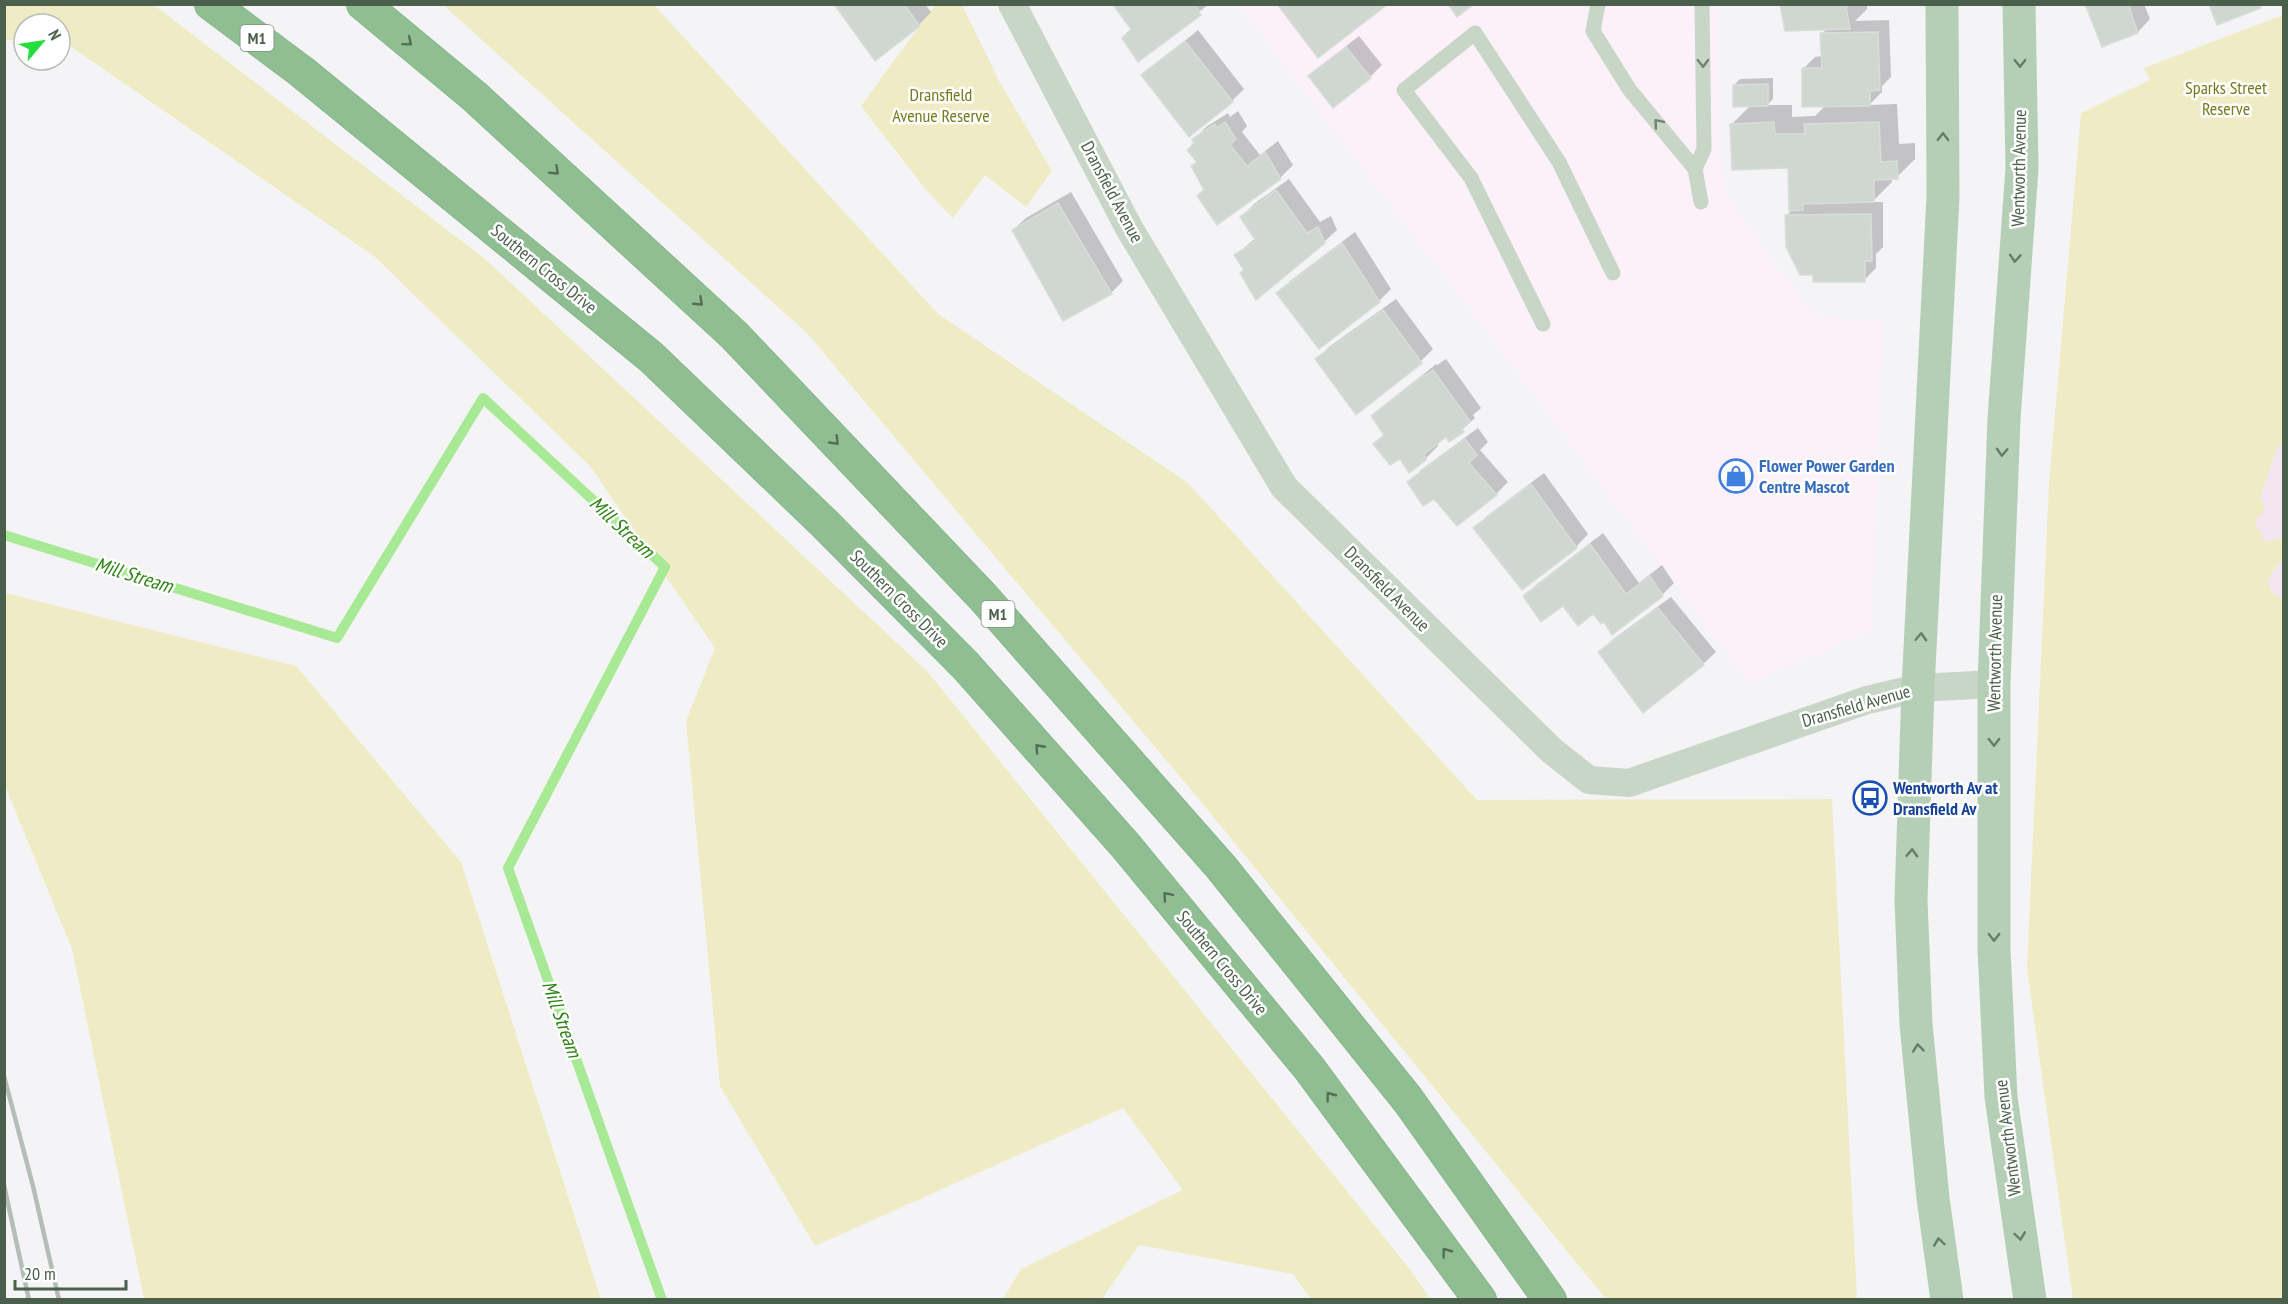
<svg xmlns="http://www.w3.org/2000/svg" width="2288" height="1304" viewBox="0 0 2288 1304" font-family="'PT Sans Narrow',sans-serif">
<rect width="100%" height="100%" fill="#f4f3f5"/>
<polygon fill="#fcf0f9" points="1239,5 1717,5 1721,156 1726,195 1815,316 1883,322 1871,631 1749,683 1470,310"/>
<g fill="#efecc5">
<polygon points="4,5 154,5 485,259 927,671 1412,1272 1430,1299 1311,1299 1293,1274 1139,1245 1102,1299 1003,1299 1021,1269 1183,1190 1123,1108 815,1246 720,1086 686,721 715,648 590,466 374,256 60,39 60,24 24,24 24,40 5,40"/>
<polygon points="443,5 654,5 938,314 1188,483 1477,800 1832,799 1857,1299 1606,1299 1203,804 807,333"/>
<polygon points="935,5 962,5 999,81 1052,171 1026,207 985,175 953,218 927,191 861,106"/>
<polygon points="2283,15 2283,1299 2073,1300 2027,968 2049,484 2081,113 2150,80 2144,68"/>
<polygon points="5,593 296,666 461,862 601,1299 144,1299 72,949 5,786"/>
</g>
<g fill="#f4e6f1">
<polygon points="2283,441 2283,538 2265,542 2256,525 2257,518 2264,511 2263,503 2260,498 2276,450"/>
<polygon points="2283,560 2283,598 2272,593 2268,583 2272,572"/>
</g>
<g fill="#0003">
<polygon points="836,4 925,4 931,12 919,25"/>
<polygon points="1118,4 1209,4 1138,60 1133,29"/>
<polygon points="1782,4 1867,4 1867,9 1855,21 1889,20 1891,77 1882,86 1882,92 1869,105 1897,104 1899,144 1915,143 1915,159 1897,177 1892,178 1892,182 1872,202 1883,202 1883,247 1876,254 1876,268 1864,280 1815,274 1787,215 1791,211 1789,166 1732,124 1751,105 1734,85 1740,79 1773,78 1773,99 1767,105 1792,105 1792,117 1815,116 1826,105 1803,69 1815,57 1823,56 1822,34 1827,28"/>
<polygon points="2087,4 2144,4 2150,19 2138,32"/>
<polygon points="1198,30 1244,89 1232,101 1143,75"/>
<polygon points="1359,36 1382,65 1370,77 1310,77 1323,64"/>
<polygon points="1238,111 1247,126 1242,132 1260,155 1278,141 1293,165 1281,177 1218,223 1205,190 1193,166 1198,161 1194,140 1206,127 1228,113 1230,117"/>
<polygon points="1289,179 1320,222 1331,216 1337,230 1324,242 1246,270 1235,255 1256,238 1242,217 1254,204"/>
<polygon points="1071,192 1123,281 1111,293 1013,230 1026,218"/>
<polygon points="1355,232 1391,289 1379,301 1278,293 1290,281"/>
<polygon points="1396,299 1433,349 1421,361 1317,359 1329,347"/>
<polygon points="1446,359 1481,408 1473,415 1475,418 1450,440 1446,435 1437,443 1438,446 1425,459 1401,457 1375,444 1385,434 1373,416 1436,364 1437,365"/>
<polygon points="1478,428 1488,442 1480,450 1508,482 1496,494 1435,497 1409,482 1421,470"/>
<polygon points="1544,473 1588,534 1576,547 1475,529 1487,516"/>
<polygon points="1603,533 1639,583 1662,565 1674,583 1662,595 1604,619 1593,612 1525,596 1537,584"/>
<polygon points="1671,597 1716,652 1703,664 1643,711 1600,652 1612,640"/>
</g>
<g fill="none" stroke-linecap="round" stroke-linejoin="round">
<polyline stroke="#a8e995" stroke-width="10" points="4,535 337,638 483,398 665,567 508,868 662,1300"/>
</g>
<g fill="#d0d7d1" stroke="#d7ded9" stroke-width="1.5">
<polygon points="834,4 904,4 920,26 875,61"/>
<polygon points="1116,4 1195,4 1201,15 1138,62 1122,38 1131,29 1114,6"/>
<polygon points="1277,4 1388,4 1318,58"/>
<polygon points="1448,4 1474,4 1457,17"/>
<polygon points="1780,4 1861,4 1846,6 1850,29 1785,31"/>
<polygon points="2085,4 2128,4 2138,33 2102,47"/>
<polygon points="2209,4 2260,4 2261,8 2217,25"/>
<polygon points="1878,32 1880,90 1870,91 1870,106 1802,107 1802,68 1822,68 1820,33"/>
<polygon points="1185,41 1233,102 1189,137 1141,75"/>
<polygon points="1346,47 1371,78 1333,108 1308,76"/>
<polygon points="1768,84 1768,106 1733,107 1733,85"/>
<polygon points="1225,122 1236,139 1230,145 1247,166 1265,152 1281,179 1217,225 1197,196 1204,190 1191,166 1197,162 1187,150 1194,143 1192,139 1215,124 1217,128"/>
<polygon points="1774,122 1775,134 1805,134 1804,124 1879,122 1881,162 1897,161 1898,179 1874,180 1874,202 1803,204 1803,210 1789,211 1788,168 1732,170 1730,124"/>
<polygon points="1276,190 1307,233 1318,227 1325,243 1256,300 1240,273 1244,270 1234,255 1256,241 1240,217"/>
<polygon points="1058,203 1112,294 1063,321 1012,230"/>
<polygon points="1871,214 1872,261 1865,261 1865,282 1813,282 1813,275 1800,275 1786,247 1785,215"/>
<polygon points="1342,243 1380,302 1319,349 1276,293"/>
<polygon points="1383,310 1422,363 1356,415 1315,359"/>
<polygon points="1433,370 1470,421 1461,428 1464,432 1449,442 1446,437 1424,454 1426,460 1409,473 1400,459 1390,465 1373,444 1384,435 1371,416 1423,375 1424,376"/>
<polygon points="1465,439 1477,455 1469,463 1497,495 1457,526 1434,499 1423,506 1407,482"/>
<polygon points="1531,484 1577,548 1522,590 1473,528"/>
<polygon points="1590,544 1626,594 1650,576 1663,596 1612,635 1604,622 1601,624 1593,614 1578,626 1563,606 1541,622 1523,596"/>
<polygon points="1658,608 1704,665 1643,713 1598,652"/>
</g>
<g fill="none" stroke-linecap="round" stroke-linejoin="round">
<g stroke="#79aa7d" stroke-width="34">
<g id="highway">
<polyline points="211,4 302,72 651,357 824,523 966,666 1125,845 1309,1068 1480,1300"/>
<polyline points="363,4 474,96 734,335 983,597 1221,867 1408,1100 1550,1300"/>
</g>
</g>
<g stroke="#c8d6c8" stroke-width="15">
<polyline points="1598,4 1593,31 1629,89 1695,169 1701,202"/>
<polyline points="1695,169 1704,149 1702,4"/>
<polyline points="1543,324 1471,178 1404,90 1475,33 1559,162 1613,273"/>
</g>
<polyline stroke="#c8d6c8" stroke-width="28" points="1012,4 1129,228 1284,487 1551,750 1589,780 1629,783 1867,700 1918,688 1994,684"/>
<g stroke="#b5cfb6" stroke-width="33">
<polyline points="1942,4 1943,196 1918,688 1911,900 1916,1024 1933,1198 1947,1300"/>
<polyline points="2019,4 2022,168 2004,419 1994,684 1994,949 2001,1097 2030,1300"/>
</g>
<use href="#highway" stroke="#8ebe91" stroke-width="33"/>
<g stroke="#b5bdb7" stroke-width="4.5">
<polyline points="4,1076 33,1186 59,1300"/>
<polyline points="4,1185 29,1300"/>
</g>
</g>
<defs><path id="oneway-chevron" d="M-2-3.5L2.5 0L-2 3.5" fill="none" stroke-width="1.6" stroke-linecap="round" stroke-linejoin="round" transform="scale(1.5)"/></defs>
<g stroke="#556e56">
<use href="#oneway-chevron" transform="translate(408 42) rotate(40)"/>
<use href="#oneway-chevron" transform="translate(555 171) rotate(43)"/>
<use href="#oneway-chevron" transform="translate(699 302) rotate(43)"/>
<use href="#oneway-chevron" transform="translate(835 441) rotate(46)"/>
<use href="#oneway-chevron" transform="translate(1039 748) rotate(-132)"/>
<use href="#oneway-chevron" transform="translate(1167 896) rotate(-130)"/>
<use href="#oneway-chevron" transform="translate(1330 1096) rotate(-127)"/>
<use href="#oneway-chevron" transform="translate(1446 1252) rotate(-127)"/>
</g>
<g stroke="#708371">
<use href="#oneway-chevron" transform="translate(1703 63) rotate(89)"/>
<use href="#oneway-chevron" transform="translate(1658 123) rotate(-130)"/>
</g>
<g stroke="#667c66">
<use href="#oneway-chevron" transform="translate(2020 63) rotate(89)"/>
<use href="#oneway-chevron" transform="translate(1943 137) rotate(-90)"/>
<use href="#oneway-chevron" transform="translate(2015 258) rotate(94)"/>
<use href="#oneway-chevron" transform="translate(2002 452) rotate(93)"/>
<use href="#oneway-chevron" transform="translate(1921 637) rotate(-87)"/>
<use href="#oneway-chevron" transform="translate(1994 742) rotate(90)"/>
<use href="#oneway-chevron" transform="translate(1912 853) rotate(-88)"/>
<use href="#oneway-chevron" transform="translate(1994 937) rotate(90)"/>
<use href="#oneway-chevron" transform="translate(1918 1048) rotate(-96)"/>
<use href="#oneway-chevron" transform="translate(2020 1236) rotate(82)"/>
<use href="#oneway-chevron" transform="translate(1939 1242) rotate(-98)"/>
</g>
<defs>
<g id="shop-ring" transform="scale(1.725)"><circle r="9.5" fill="#fff" stroke="#3f7fe0" stroke-width="1.5"/><path d="M-5-2.5h2.3a2.7 3.5 0 0 1 5.4 0H5L5.5 6h-11ZM-1.5-2.5h3a1.5 2.3 0 0 0-3 0Z" fill="#3f7fe0"/></g>
<g id="bus-ring" transform="scale(1.725)"><circle r="9.5" fill="#fff" stroke="#1a4fb4" stroke-width="1.5"/><path d="M-5-6H5V4H4V6H2V4H-2V6H-4V4H-5ZM-3.5-4V0h7V-4ZM-3.5 1.2v1.5H-2V1.2ZM2 1.2v1.5H3.5V1.2Z" fill="#1a4fb4"/></g>
</defs>
<g fill-rule="evenodd">
<use href="#shop-ring" x="1736" y="476"/>
<use href="#bus-ring" x="1870" y="798"/>
</g>
<g text-anchor="middle" stroke-width="5" stroke-linejoin="round" paint-order="stroke">
<g fill="#fff" stroke="#819082" stroke-width="1.5">
<rect x="240.5" y="25" width="33" height="26" rx="4.5"/>
<rect x="981.5" y="601" width="33" height="26" rx="4.5"/>
</g>
<g font-size="16" font-weight="bold" fill="#4b604c">
<text x="257" y="44">M1</text>
<text x="998" y="620">M1</text>
</g>
<g font-size="18" fill="#757a1c" stroke="#fff">
<text x="2226" y="94">Sparks Street<tspan x="2226" dy="21">Reserve</tspan></text>
<text x="941" y="101">Dransfield<tspan x="941" dy="21">Avenue Reserve</tspan></text>
</g>
<g font-size="18" fill="#4b604c" stroke="#fff">
<text transform="translate(2019 168) rotate(-89)" y="6">Wentworth Avenue</text>
<text transform="translate(1112 192) rotate(62)" y="6">Dransfield Avenue</text>
<text transform="translate(544 269) rotate(39)" y="6">Southern Cross Drive</text>
<text transform="translate(1387 589) rotate(45)" y="6">Dransfield Avenue</text>
<text transform="translate(899 599) rotate(45)" y="6">Southern Cross Drive</text>
<text transform="translate(1995 653) rotate(-89)" y="6">Wentworth Avenue</text>
<text transform="translate(1856 706) rotate(-16)" y="6">Dransfield Avenue</text>
<text transform="translate(1222 963) rotate(50)" y="6">Southern Cross Drive</text>
<text transform="translate(2008 1138) rotate(-97)" y="6">Wentworth Avenue</text>
</g>
<g font-size="18" font-weight="bold" fill="#366cbe" stroke="#fff" text-anchor="start">
<text x="1759" y="472">Flower Power Garden<tspan x="1759" dy="21">Centre Mascot</tspan></text>
</g>
<g font-size="18" font-weight="bold" fill="#164399" stroke="#fff" text-anchor="start">
<text x="1893" y="794">Wentworth Av at<tspan x="1893" dy="21">Dransfield Av</tspan></text>
</g>
<g font-size="20" font-style="italic" fill="#2d8413" stroke="#fff">
<text transform="translate(622 527) rotate(43)" y="7">Mill Stream</text>
<text transform="translate(134 575) rotate(17)" y="7">Mill Stream</text>
<text transform="translate(562 1019) rotate(70)" y="7">Mill Stream</text>
</g>
</g>
<rect width="2288" height="1304" fill="none" stroke="#4b604c" stroke-width="12"/>
<g transform="translate(42 42) rotate(61)"><circle r="28" fill="#ffffff" stroke="#b7bfb7" stroke-width="1.5"/>
<path d="M0-4.5L10 22L0 15L-10 22Z" fill="#25dd3c"/>
<text y="-9" font-size="16" font-weight="bold" text-anchor="middle" fill="#4b604c">N</text>
</g>
<path d="M15 1280v9h111v-9" fill="none" stroke="#4b604c" stroke-width="3"/>
<text x="24" y="1280" font-size="18" fill="#4b604c" stroke="#ffffff" stroke-width="4.5" paint-order="stroke">20 m</text>
</svg>
